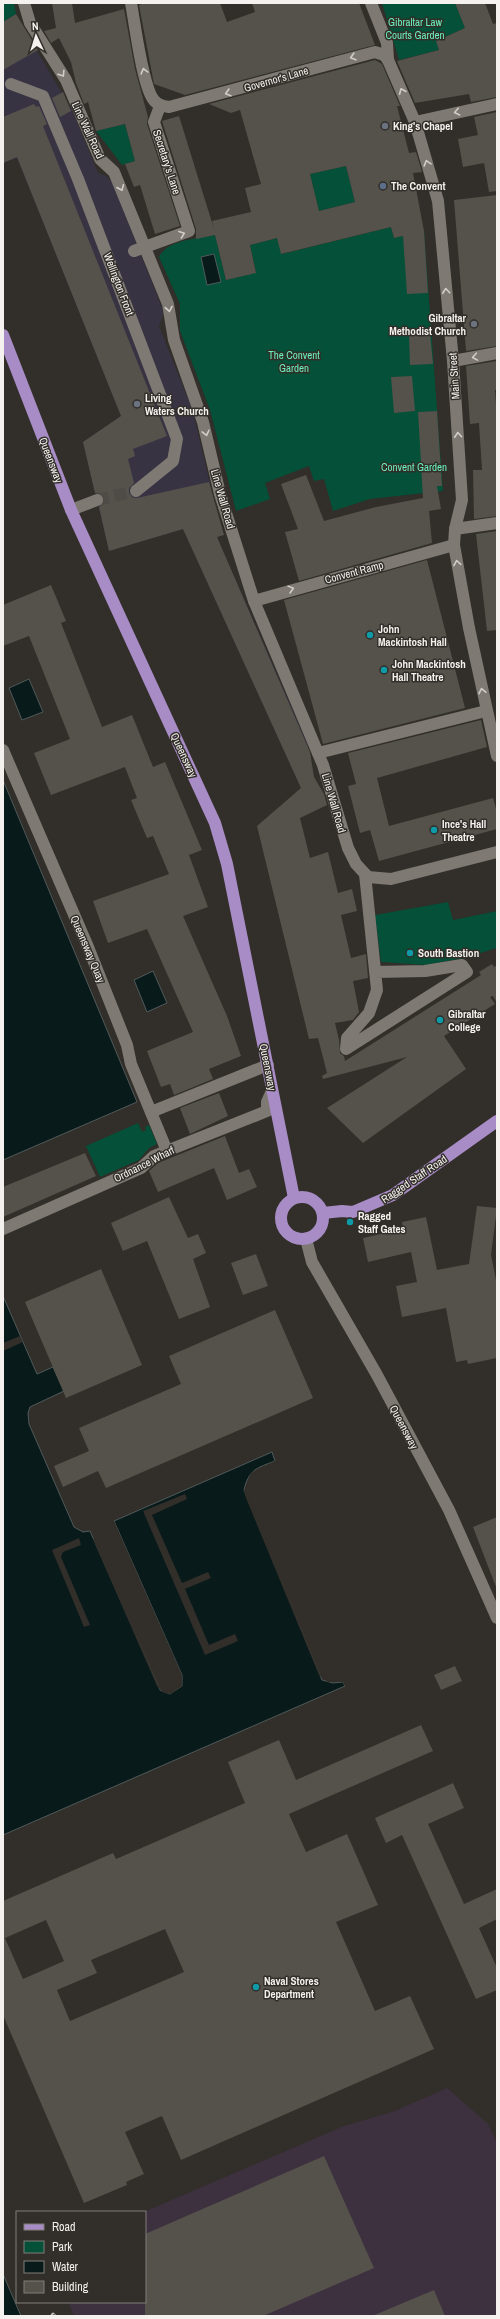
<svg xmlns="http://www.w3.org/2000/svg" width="500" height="2319" viewBox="0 0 500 2319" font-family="'Archivo Narrow',sans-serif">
<rect width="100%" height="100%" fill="#322e29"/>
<polygon fill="#383343" points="3,41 37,51 72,110 98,173 106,176 112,182 162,308 163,315 159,326 193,412 216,509 224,535 214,538 219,542 308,745 301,788 183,529 109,551 83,442 121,416 17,158 3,163"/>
<polygon fill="#3d3140" points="447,2088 488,2124 497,2143 497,2316 74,2316 68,2302 145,2302 144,2212 344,2126 395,2111"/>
<g fill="#045038">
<polygon points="3,3 14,3 16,14 3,22"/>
<polygon points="382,3 455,3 465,28 436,41 439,50 399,60"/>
<polygon points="125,124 135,161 122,165 96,131"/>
<polygon points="346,166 355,202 319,211 310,174"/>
<path d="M391,227L394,238L424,231L443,491L370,499L333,511L324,479L314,481L309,466L265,483L270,499L236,511L210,410L180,331V304L159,257C168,239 197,239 215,235L226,280L256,272L250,245L277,238L282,254Z"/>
<polygon points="448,902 453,920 497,911 497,948 464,958 425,965 381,962 375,915"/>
<polygon points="138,1123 142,1132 146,1130 145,1127 149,1125 157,1144 149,1148 139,1160 100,1177 86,1146"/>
</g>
<g fill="#091a1a" stroke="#505a5a">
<polygon points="214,254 221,282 207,285 201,257"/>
<polygon points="29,679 43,712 22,720 9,688"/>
<polygon points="3,780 137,1102 3,1160"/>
<polygon points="153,971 167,1003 147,1012 134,980"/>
<path d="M3,1296L37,1374L53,1367L64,1391L30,1407L28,1413L29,1424L74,1527L83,1532L90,1531L160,1690L170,1694L182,1686V1675L114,1521L272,1452L275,1461C257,1468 249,1469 244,1490L322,1680L333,1683L343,1682L345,1686L3,1835Z"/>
<polygon points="3,2274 21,2316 3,2316"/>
</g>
<g fill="#322e29">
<polygon points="20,1336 23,1342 3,1351 3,1343"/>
<polygon points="277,1460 276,1463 252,1474 246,1491 248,1497 320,1674 328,1681 344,1680 346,1685 345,1686 343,1682 328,1682 319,1675 246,1498 244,1491 251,1473"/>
<polygon points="185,1494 187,1499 152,1515 182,1583 208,1572 211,1578 185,1589 209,1645 235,1634 238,1641 205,1655 143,1511"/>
<polygon points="114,1521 182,1675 182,1686 171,1694 164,1693 157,1686 93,1539 95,1538 158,1685 165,1691 177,1689 180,1685 180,1675 112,1522"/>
<polygon points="79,1538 81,1545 63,1552 61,1557 90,1625 84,1627 52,1550"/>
</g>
<g fill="#55514b" fill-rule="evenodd">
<polygon points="52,3 72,3 75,23 124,9 135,69 148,117 147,124 180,226 155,234 140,185 134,187 125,164 135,161 125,124 96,131 88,102 84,104 76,83 71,62 59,38 51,43 44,31 56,28"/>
<polygon points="144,3 220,3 227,22 255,12 252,3 359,3 375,45 185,95 154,84 139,5"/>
<polygon points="455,3 485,3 493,24 497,23 497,97 471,102 469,94 415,103 397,61 439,50 436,41 465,28"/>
<polygon points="16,14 38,50 3,70 3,22"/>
<path d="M375,60L382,64L400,106H397L409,153L416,152L422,172L413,173L424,231L428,293L407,294L403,236L394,238L391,227L281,254L277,238L250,245L256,273L226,280L215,235L196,239V229L162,121L179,116L214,229L212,221L251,212L245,188L261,184L240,110L231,113L209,104ZM346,166L355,202L319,211L310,174Z"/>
<polygon points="63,92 71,111 60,117 52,98"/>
<polygon points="34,104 36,107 39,106 47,124 43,126 167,436 133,449 135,456 128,459 134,483 129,488 129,493 133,498 137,498 209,482 224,535 217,537 310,752 314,777 324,794 327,805 300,818 310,858 328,852 338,893 352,889 357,911 341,915 351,958 366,954 368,978 353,981 359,1012 353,1020 335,1023 339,1040 340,1053 344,1056 345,1061 481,975 479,972 492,964 494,967 497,965 497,1003 493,996 490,997 495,1004 444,1036 466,1069 363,1143 327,1108 407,1057 323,1079 322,1076 327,1073 318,1038 309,1039 257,826 301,788 183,529 109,551 99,507 103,504 104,498 101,494 95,493 83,442 121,416 17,157 3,163 3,117"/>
<polygon points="497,112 497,191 489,192 484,163 463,167 458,139 478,135 474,117"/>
<polygon points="497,195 497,346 466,351 454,200"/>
<polygon points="430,333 433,364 410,365 409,335"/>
<polygon points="497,361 497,390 495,390 497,419 497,516 474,519 473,470 482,470 479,423 470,424 466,366"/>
<polygon points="412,376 415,411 394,413 391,377"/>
<polygon points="437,411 442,486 437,486 441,509 429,511 432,543 299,581 285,532 298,529 281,484 306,475 324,521 376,507 423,498 418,412"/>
<polygon points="497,531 497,630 487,631 476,534"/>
<polygon points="427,560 465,708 323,744 284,600"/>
<polygon points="51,585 66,621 61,623 102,727 132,715 153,767 165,762 202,850 189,855 208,907 183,916 227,1016 241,1056 209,1069 213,1079 174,1095 170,1084 161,1087 147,1051 193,1032 147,929 108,943 93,901 169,874 153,836 147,838 131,800 137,798 125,767 51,795 34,753 70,739 29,636 3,646 3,605"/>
<polygon points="481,720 487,747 377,778 389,826 493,798 497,812 497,829 379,861 370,830 360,833 348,786 356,784 348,753"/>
<polygon points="219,1093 228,1116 190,1134 180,1108"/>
<polygon points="225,1136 239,1173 249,1169 257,1187 227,1200 214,1168 158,1192 149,1171 158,1163"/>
<polygon points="85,1153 96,1176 3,1217 3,1187"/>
<polygon points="169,1197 188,1238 198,1234 206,1253 193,1259 210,1307 179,1319 147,1241 123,1251 111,1223"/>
<polygon points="477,1206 497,1208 491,1255 497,1285 497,1358 468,1364 467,1360 456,1362 446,1308 402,1317 396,1286 417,1282 411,1252 368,1262 363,1238 403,1229 402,1222 426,1217 437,1270 469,1264"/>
<polygon points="256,1254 268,1286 243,1295 231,1263"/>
<polygon points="101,1269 142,1365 66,1398 25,1302"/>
<polygon points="275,1310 313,1398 106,1488 98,1471 63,1487 54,1466 89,1451 79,1428 181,1384 169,1356"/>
<polygon points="497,1517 497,1587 496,1587 473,1527"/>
<polygon points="455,1666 462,1681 441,1690 434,1675"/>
<path d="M421,1725L433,1751L289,1814L306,1852L347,1834L378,1905L336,1922L375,2011L410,1996L434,2049L181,2160L162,2116L125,2132L144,2174L126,2182L127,2185L84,2203L3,2015V1901L113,1853L116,1859L245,1803L228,1762L279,1740L296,1780ZM46,1920L64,1961L23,1979L5,1938ZM165,1929L184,1972L70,2021L57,1990L97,1973L91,1960Z"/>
<polygon points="453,1783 464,1808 428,1824 464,1904 497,1889 497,1919 479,1928 497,1968 497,1990 476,1999 402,1835 386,1843 375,1818"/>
<polygon points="324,2156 374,2268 263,2316 145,2316 145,2234"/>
<polygon points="434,2290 445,2316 372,2316"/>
</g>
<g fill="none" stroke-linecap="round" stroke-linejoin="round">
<polyline stroke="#4f4b47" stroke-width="12" stroke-dasharray="12 6" stroke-linecap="butt" points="97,500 136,491"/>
<g stroke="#7e7973" stroke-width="12">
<polyline points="24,3 30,23 66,80 100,159 114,172 168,304 174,340 203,422 220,494 254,601 323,765 348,848 356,864 368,877 391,879 497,852"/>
<path d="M131,3C135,24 142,83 153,99C157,105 163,106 169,107L375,52L384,55L388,60"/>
<polyline points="371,3 387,43 388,60 415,122 438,201 453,361 462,500 455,529 454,545 469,628 497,756"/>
<polyline points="11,84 43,96 78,179 177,439 173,461 136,491"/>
<polyline points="415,122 497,104"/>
<polyline points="134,251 189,231 154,122 160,106"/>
<polyline points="453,361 497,353"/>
<polyline points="71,510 97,500"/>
<polyline points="455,529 497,523"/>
<polyline points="254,601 454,545"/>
<polyline points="3,750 88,947 127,1045 131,1064 167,1151"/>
<polyline points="318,753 486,711"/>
<polyline points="365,874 377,990 369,1013 347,1038 346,1049 467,972 462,965 425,971 375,972"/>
<polyline points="151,1112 268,1065"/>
<polyline points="3,1229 141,1168 154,1156 267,1111 267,1102 272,1091"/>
<polyline points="306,1239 312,1262 377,1375 449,1510 497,1618"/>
</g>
<g stroke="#a78cc5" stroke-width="12">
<polyline points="3,335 71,510 215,823 227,864 294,1198"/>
<circle cx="302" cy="1218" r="21"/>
<polyline points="323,1213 342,1211 353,1212 393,1195 497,1121"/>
</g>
<g stroke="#bab7b3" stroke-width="4.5">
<polyline id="rail" points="53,2315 54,2316"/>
</g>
<use href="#rail" stroke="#322e29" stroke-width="3" stroke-dasharray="9" stroke-linecap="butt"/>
</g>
<defs><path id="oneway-chevron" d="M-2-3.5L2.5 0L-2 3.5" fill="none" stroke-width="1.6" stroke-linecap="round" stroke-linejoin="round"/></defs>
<g stroke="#d1cdc9">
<use href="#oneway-chevron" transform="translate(353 57) rotate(164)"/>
<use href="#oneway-chevron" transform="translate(144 71) rotate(-105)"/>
<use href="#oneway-chevron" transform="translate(62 74) rotate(57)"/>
<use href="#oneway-chevron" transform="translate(402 91) rotate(-113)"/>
<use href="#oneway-chevron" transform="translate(228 93) rotate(164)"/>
<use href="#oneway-chevron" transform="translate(457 112) rotate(168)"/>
<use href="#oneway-chevron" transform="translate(427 163) rotate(-106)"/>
<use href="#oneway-chevron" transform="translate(121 188) rotate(67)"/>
<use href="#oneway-chevron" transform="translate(182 234) rotate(-20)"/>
<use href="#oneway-chevron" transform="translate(446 291) rotate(-95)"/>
<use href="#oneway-chevron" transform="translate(169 309) rotate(80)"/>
<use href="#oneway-chevron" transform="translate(475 357) rotate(170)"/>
<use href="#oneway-chevron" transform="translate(206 433) rotate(76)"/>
<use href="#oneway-chevron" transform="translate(458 435) rotate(-94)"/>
<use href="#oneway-chevron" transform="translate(457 563) rotate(-99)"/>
<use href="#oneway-chevron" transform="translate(291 589) rotate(-15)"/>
<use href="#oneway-chevron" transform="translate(482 691) rotate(-102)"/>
</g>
<g fill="#6b7280" stroke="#322e29" stroke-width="1.5">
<circle cx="385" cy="126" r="4"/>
<circle cx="474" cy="324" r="4"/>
<circle cx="137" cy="404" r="4"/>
</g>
<circle fill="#5c6f8a" stroke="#322e29" stroke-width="1.5" cx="383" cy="186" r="4"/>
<g fill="#0f9aa8" stroke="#322e29" stroke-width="1.5">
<circle cx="370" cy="635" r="4"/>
<circle cx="384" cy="670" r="4"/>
<circle cx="434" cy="830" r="4"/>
<circle cx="410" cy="953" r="4"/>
<circle cx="440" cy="1020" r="4"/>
<circle cx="350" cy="1222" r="4"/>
<circle cx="256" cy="1987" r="4"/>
</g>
<g text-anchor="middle" stroke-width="3" stroke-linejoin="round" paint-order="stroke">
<g font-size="11" fill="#6bf1bc" stroke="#322e29">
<text x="415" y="26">Gibraltar Law<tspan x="415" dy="13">Courts Garden</tspan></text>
<text x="294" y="359">The Convent<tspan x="294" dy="13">Garden</tspan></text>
<text x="414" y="471">Convent Garden</text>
</g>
<g font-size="11" fill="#f4f1ee" stroke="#322e29">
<text transform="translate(276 79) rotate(-16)" y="4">Governor's Lane</text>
<text transform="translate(88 130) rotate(65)" y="4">Line Wall Road</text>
<text transform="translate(167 162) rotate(72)" y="4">Secretary's Lane</text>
<text transform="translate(119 284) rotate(69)" y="4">Wellington Front</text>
<text transform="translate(454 376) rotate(-94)" y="4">Main Street</text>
<text transform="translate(51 460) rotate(69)" y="4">Queensway</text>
<text transform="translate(223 499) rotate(74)" y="4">Line Wall Road</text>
<text transform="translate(354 572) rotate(-15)" y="4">Convent Ramp</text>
<text transform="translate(184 755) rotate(65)" y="4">Queensway</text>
<text transform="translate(334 803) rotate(74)" y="4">Line Wall Road</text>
<text transform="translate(88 949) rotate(67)" y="4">Queensway Quay</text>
<text transform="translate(268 1067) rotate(79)" y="4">Queensway</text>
<text transform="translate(144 1164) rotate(-27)" y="4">Ordnance Wharf</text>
<text transform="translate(414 1179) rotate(-34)" y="4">Ragged Staff Road</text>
<text transform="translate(404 1427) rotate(62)" y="4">Queensway</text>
</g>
<g font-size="11" font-weight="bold" fill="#f4f1ee" stroke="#322e29" text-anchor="start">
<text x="393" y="130">King's Chapel</text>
<text x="391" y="190">The Convent</text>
<text x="466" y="322" text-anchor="end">Gibraltar<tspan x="466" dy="13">Methodist Church</tspan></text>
<text x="145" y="402">Living<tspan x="145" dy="13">Waters Church</tspan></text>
<text x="378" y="633">John<tspan x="378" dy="13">Mackintosh Hall</tspan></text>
<text x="392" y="668">John Mackintosh<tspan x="392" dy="13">Hall Theatre</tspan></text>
<text x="442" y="828">Ince's Hall<tspan x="442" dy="13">Theatre</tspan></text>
<text x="418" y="957">South Bastion</text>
<text x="448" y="1018">Gibraltar<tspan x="448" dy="13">College</tspan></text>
<text x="358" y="1220">Ragged<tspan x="358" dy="13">Staff Gates</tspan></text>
<text x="264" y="1985">Naval Stores<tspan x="264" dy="13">Department</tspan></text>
</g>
</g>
<rect width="500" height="2319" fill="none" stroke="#f4f1ee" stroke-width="8"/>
<rect x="16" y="2211" width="130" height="92" fill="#322e29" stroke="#807c78"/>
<rect x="24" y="2224" width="20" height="6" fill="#a78cc5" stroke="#807c78"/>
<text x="52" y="2231" font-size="12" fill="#f4f1ee">Road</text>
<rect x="24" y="2241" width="20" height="12" fill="#045038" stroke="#807c78"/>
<text x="52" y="2251" font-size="12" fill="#f4f1ee">Park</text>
<rect x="24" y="2261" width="20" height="12" fill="#091a1a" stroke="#807c78"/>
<text x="52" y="2271" font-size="12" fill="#f4f1ee">Water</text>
<rect x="24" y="2281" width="20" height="12" fill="#55514b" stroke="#807c78"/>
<text x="52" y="2291" font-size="12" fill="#f4f1ee">Building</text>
<g transform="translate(36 36) rotate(356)" stroke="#322e29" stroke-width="3" paint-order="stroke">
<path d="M0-3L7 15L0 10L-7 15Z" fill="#f4f1ee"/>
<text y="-6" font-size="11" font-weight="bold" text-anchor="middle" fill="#f4f1ee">N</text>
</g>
</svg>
